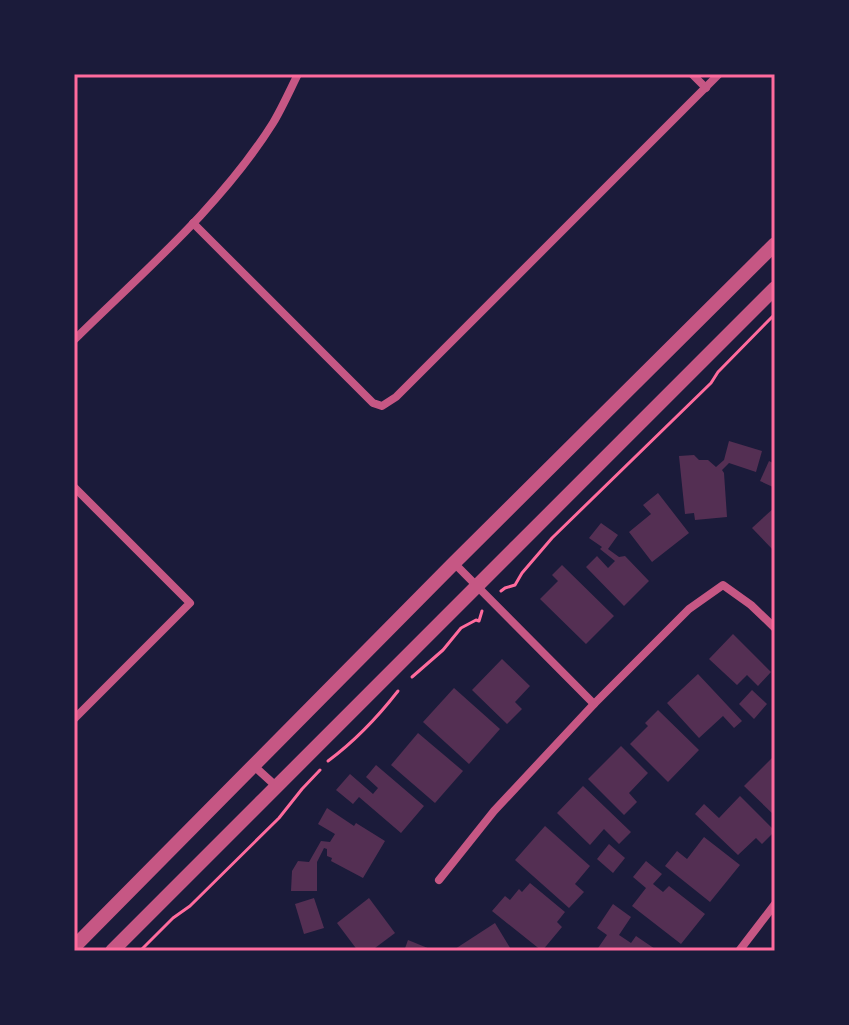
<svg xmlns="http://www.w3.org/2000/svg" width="849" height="1025" viewBox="0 0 849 1025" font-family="'PT Sans',sans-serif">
<rect width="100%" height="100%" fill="#1b1b3a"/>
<g fill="#542f53">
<polygon points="729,441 762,451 756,472 729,463 722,470 724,473 727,517 695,520 694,513 685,514 679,456 694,455 699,460 708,460 716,467 724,460"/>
<polygon points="769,461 775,464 775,488 760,481"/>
<polygon points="658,493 689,533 652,562 629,532 651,514 643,505"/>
<polygon points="775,507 775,552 752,528"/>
<polygon points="601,523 618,535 608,549 619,557 625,556 649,581 624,606 586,567 597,556 608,568 615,561 600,549 602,547 589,538"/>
<polygon points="562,565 614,616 586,644 540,599 558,581 552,575"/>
<polygon points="733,634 771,672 758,686 747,675 737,685 709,659"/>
<polygon points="502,659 530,686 515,702 522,709 507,724 472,690"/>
<polygon points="698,674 742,721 734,728 723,716 699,738 667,703"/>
<polygon points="454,688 500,729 469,764 423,722"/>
<polygon points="752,690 767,704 754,719 739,704"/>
<polygon points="658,710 699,750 668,782 630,744 648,726 645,723"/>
<polygon points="418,733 463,771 435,803 391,765"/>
<polygon points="621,746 648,773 629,793 637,802 624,815 588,779"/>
<polygon points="775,755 775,816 744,786"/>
<polygon points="376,765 424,806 401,833 359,797 353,804 336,790 350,774 373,794 378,788 366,777"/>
<polygon points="583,786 631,832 619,844 604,829 590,845 557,813"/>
<polygon points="740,796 775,831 762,844 756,838 738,855 695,814 704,804 719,818"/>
<polygon points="327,808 354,826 356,823 385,841 363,878 331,861 332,858 327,856 327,849 324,848 317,862 317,891 291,891 292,871 298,861 309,862 321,841 330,842 335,834 318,824"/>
<polygon points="545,826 590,866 575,884 584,892 569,908 515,860"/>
<polygon points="704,837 740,865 710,902 665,866 677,851 687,859"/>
<polygon points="609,844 625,858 613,873 597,859"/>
<polygon points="646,861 662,874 653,884 663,892 669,886 705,914 681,944 632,906 646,888 633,877"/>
<polygon points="530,883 565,912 557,922 562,927 542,951 492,911 505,896 510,900 519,889 522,892"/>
<polygon points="314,898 324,928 304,934 295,904"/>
<polygon points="369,898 395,933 371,951 358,951 337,923"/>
<polygon points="613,904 631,917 619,935 631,943 636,936 658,951 596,951 607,935 597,928"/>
<polygon points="495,923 512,951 456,951 455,949"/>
<polygon points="408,940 435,951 404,951"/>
</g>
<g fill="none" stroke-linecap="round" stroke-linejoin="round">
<g stroke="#ff6b9d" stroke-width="3">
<polyline points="501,591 505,588 515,585 522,573 552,538 711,383 718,372 775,314"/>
<polyline points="412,677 443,650 461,628 476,620 479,621 482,611"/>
<path d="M328,761C355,741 377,718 398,691"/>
<polyline points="140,951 173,918 190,906 279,818 302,789 320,770"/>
</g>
<g stroke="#c65784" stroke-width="8">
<polyline points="692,74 706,88"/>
<polyline points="193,223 373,403 382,406 396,397 719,74"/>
<path d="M74,340C143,272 221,206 273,123C282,108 290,90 298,74"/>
<polyline points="74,487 190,603 74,719"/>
<polyline points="454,563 594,704"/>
<polyline points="254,766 277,787"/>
<polyline points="439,880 494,811 594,704 689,609 723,585 751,605 775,628"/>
<polyline points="739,951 775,904"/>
</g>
<g stroke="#c65784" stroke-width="14">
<polyline points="74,947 454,563 775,244"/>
<polyline points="112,951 775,288"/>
</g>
</g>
<rect width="849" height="1025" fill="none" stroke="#1b1b3a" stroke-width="152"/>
<rect x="76" y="76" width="697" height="873" fill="none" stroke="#ff6b9d" stroke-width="3"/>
</svg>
